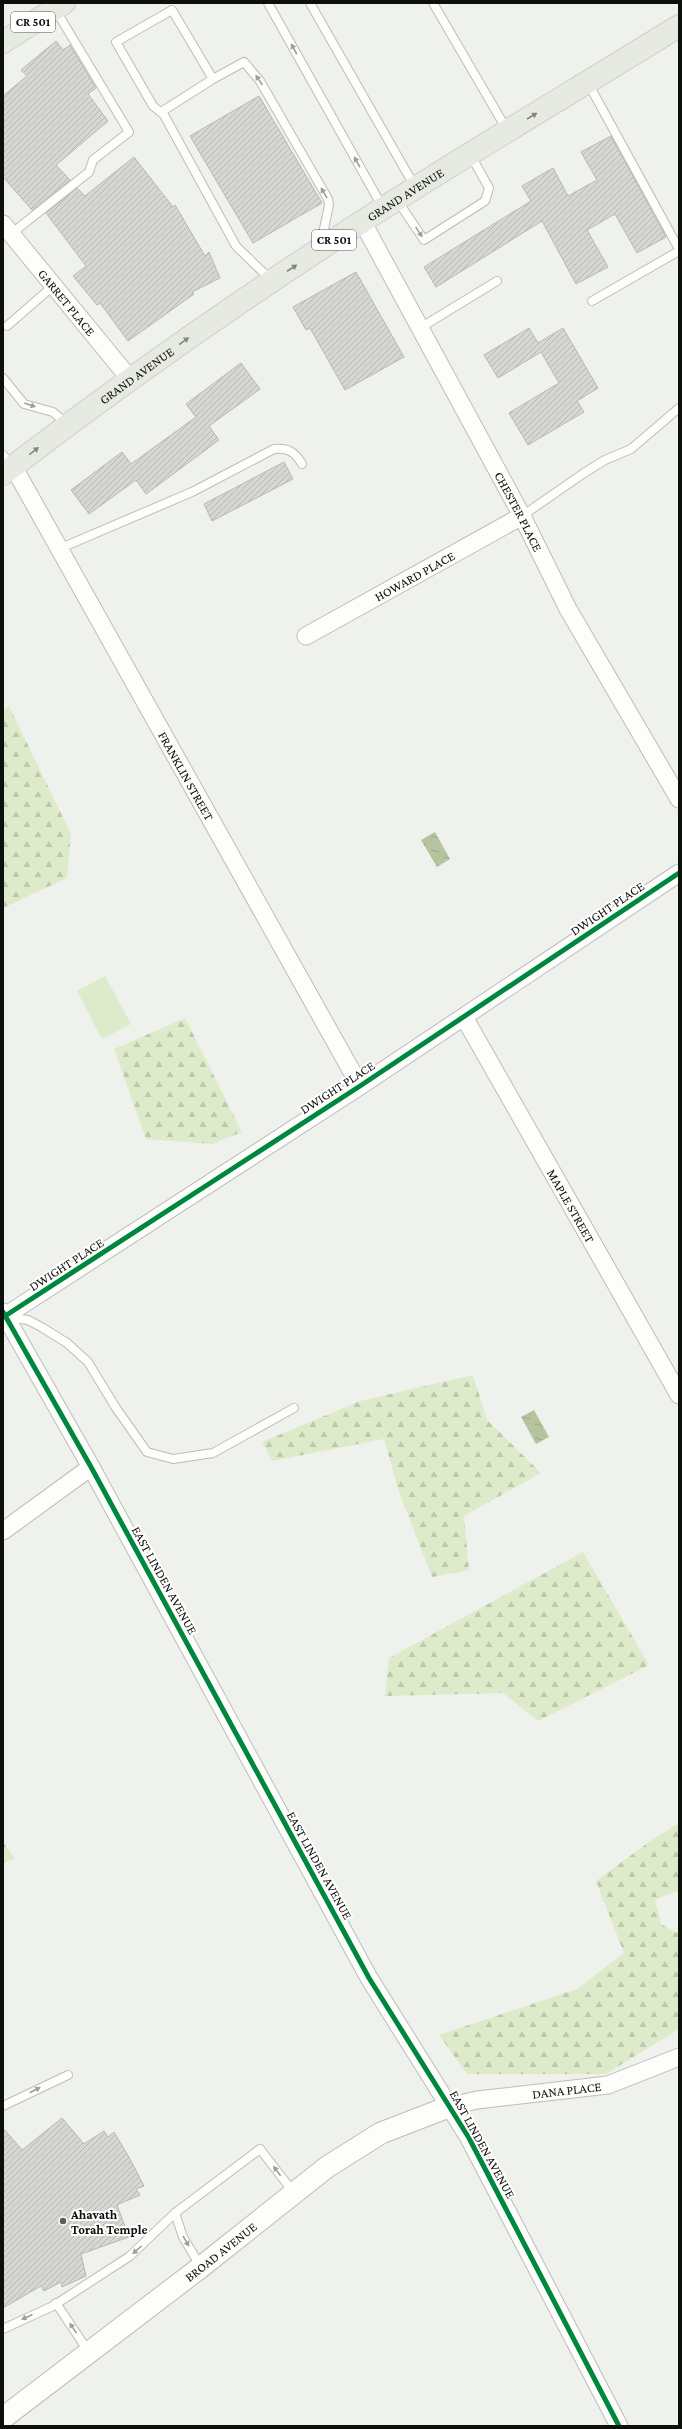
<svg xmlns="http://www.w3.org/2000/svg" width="682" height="2429" viewBox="0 0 682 2429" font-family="'Crimson Pro',serif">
<defs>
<pattern id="forest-firs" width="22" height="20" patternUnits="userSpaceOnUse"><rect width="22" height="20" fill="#deebca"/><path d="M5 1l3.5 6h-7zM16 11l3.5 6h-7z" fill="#bdc8ac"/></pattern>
<pattern id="water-ripples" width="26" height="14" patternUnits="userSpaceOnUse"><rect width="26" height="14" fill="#b5c49e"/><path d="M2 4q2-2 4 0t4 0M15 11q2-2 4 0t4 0" fill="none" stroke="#9aa787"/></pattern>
<pattern id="building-hatch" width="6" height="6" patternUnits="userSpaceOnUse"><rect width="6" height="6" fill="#d5d7d2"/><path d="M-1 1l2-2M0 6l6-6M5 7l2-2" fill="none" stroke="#b6b7b3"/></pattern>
</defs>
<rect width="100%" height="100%" fill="#eff2ec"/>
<polygon fill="#deebca" points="105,976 131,1024 102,1039 77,991"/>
<g fill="url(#forest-firs)">
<polygon points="9,706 71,834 67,878 3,908 3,710"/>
<polygon points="185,1018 242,1132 212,1144 146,1139 114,1049"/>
<polygon points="473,1375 487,1420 541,1473 464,1516 469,1570 432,1577 399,1492 384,1439 272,1461 262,1442 360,1401"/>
<polygon points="583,1552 649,1665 538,1721 503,1693 385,1696 389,1658"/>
<polygon points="679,1823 679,1890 655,1900 661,1924 679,1934 679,2029 606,2074 467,2074 439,2035 577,1989 624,1953 596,1881 649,1842"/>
<polygon points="3,1842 15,1859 3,1863"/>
</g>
<g fill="url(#water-ripples)">
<polygon points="435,832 450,859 437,867 421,840"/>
<polygon points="534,1410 549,1437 536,1444 521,1417"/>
</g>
<g fill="url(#building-hatch)" stroke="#b7b9b4">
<polygon points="56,41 63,50 70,45 96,88 88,94 108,121 56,165 70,180 32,210 3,177 3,96 27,76 21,70"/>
<polygon points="259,96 322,203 253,243 190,136"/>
<polygon points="611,136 666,237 637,253 615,214 587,230 608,267 576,284 542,221 436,287 424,267 531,201 522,186 553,168 568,196 597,180 581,152"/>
<polygon points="134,157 173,207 175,205 205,256 209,252 220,278 192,292 194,294 128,341 100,303 97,305 73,276 86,266 46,213 77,188 85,196"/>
<polygon points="356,272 404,357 345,390 310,328 306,330 293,307"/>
<polygon points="529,328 538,343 563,328 598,388 577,401 584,412 528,445 509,413 559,383 541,352 498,378 484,355"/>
<polygon points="241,363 260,389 209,426 219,440 146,494 136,480 89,514 71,490 122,452 131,464 196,417 186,404"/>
<polygon points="284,462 293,479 212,521 204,504"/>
<polygon points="62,2118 84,2144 104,2131 108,2137 114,2132 130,2159 144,2186 136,2189 140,2195 117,2205 129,2237 81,2254 86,2276 62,2287 61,2282 44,2291 41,2286 3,2308 3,2128 22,2150"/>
</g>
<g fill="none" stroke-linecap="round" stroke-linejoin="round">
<g stroke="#bbbdb8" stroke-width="10">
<g id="service">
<polyline points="268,3 383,208"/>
<polyline points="310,3 415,187"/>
<polyline points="433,3 507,130"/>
<polyline points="213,79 244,62 260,81 328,199 329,205 324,229 330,242"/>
<polyline points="588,83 679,249"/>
<polyline points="161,112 213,79 172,10 116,42 153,106 164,115 236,246 271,280"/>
<polyline points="397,200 424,240 485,201 489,188 470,154"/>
<polyline points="11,234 89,172 93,160 129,132 55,9"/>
<polyline points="592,301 679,251"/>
<polyline points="7,326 53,286"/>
<polyline points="420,328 497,281"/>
<polyline points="3,378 24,404 53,412 67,424"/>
<polyline points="3,455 13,466"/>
<polyline points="522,516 584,473 605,460 631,449 679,408"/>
<path d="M61,548L192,492L274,449C289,448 295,452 302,464"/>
<polyline points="8,1317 28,1320 43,1328 67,1343 88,1362 116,1408 147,1452 173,1459 213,1453 294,1408"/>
<polyline points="3,2106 68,2075"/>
<polyline points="175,2213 183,2237 201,2267"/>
<polyline points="56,2303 88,2351"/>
<polyline points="3,2329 53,2306 130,2256 175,2213 260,2149 294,2193"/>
</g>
</g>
<g stroke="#bbbdb8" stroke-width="19">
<g id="minor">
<path id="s1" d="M362,221L522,516L568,609L679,799"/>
<path id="s2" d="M3,224L130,379"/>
<path id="s3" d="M13,466L360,1086"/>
<path id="s4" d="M306,636L522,516"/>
<path id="s5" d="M464,1017L679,1395"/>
<polyline points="3,1312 91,1467 369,1978 469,2138 619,2426"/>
<polyline points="5,1316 360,1086 679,873"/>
<polyline points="3,1531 91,1467"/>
<path id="s6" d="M451,2106L477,2100L608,2085L679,2057"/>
</g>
</g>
<g stroke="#bbbdb8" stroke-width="23">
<g id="tertiary">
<path id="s7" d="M3,2418L201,2267L327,2167L381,2133L451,2106"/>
</g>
</g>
<g stroke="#cecfcc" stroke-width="24">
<g id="primary">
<polyline points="3,42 64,3"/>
<path id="s8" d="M3,474C119,385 240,300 363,221C467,154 574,91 679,26"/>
</g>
</g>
<use href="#service" stroke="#fdfdfc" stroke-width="8"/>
<use href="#minor" stroke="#fdfdfc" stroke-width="17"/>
<use href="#tertiary" stroke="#fdfdfc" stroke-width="21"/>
<use href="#primary" stroke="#e6eae1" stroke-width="22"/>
<g stroke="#fff" stroke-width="8">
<g id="cycleway">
<polyline points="3,1312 91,1467 369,1978 469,2138 619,2426"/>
<polyline points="5,1316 360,1086 679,873"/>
</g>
</g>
<use href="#cycleway" stroke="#00873e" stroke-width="5"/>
</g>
<defs><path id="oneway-solid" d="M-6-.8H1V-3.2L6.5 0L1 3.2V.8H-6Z"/></defs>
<g fill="#9d9e9c">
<use href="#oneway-solid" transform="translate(294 49) rotate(-119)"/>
<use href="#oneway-solid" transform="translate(259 80) rotate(-124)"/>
<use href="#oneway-solid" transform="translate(357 162) rotate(-119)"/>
<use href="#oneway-solid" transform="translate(324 193) rotate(-120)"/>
<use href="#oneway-solid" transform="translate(419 232) rotate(56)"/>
<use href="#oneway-solid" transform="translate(30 405) rotate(19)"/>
<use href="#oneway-solid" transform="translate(35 2090) rotate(-27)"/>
<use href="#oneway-solid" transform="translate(277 2171) rotate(-127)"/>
<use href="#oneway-solid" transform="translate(186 2241) rotate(60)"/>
<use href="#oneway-solid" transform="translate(137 2250) rotate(138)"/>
<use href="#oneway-solid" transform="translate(27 2317) rotate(156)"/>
<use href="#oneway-solid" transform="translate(73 2328) rotate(-124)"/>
</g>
<g fill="#848781">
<use href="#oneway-solid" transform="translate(532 116) rotate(-31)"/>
<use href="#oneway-solid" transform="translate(292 268) rotate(-33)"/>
<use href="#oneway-solid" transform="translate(184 341) rotate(-36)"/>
<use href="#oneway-solid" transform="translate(34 451) rotate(-37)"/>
</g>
<circle fill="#5c5e5a" stroke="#fff" stroke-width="1.5" cx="63" cy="2221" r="4"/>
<g text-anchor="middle" stroke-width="4" stroke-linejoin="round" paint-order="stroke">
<g fill="#fff" stroke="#565754" stroke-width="1">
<rect x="11" y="12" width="44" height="20" rx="3"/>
<rect x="312" y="230" width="44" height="20" rx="3"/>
</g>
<g font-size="12" font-weight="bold" fill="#0d0f0b">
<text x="33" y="26">CR 501</text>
<text x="334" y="244">CR 501</text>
</g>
<g font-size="13" fill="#0d0f0b" stroke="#fff">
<text dy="5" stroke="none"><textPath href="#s8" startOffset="490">GRAND AVENUE</textPath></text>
<text dy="5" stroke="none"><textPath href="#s2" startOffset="101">GARRET PLACE</textPath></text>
<text dy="5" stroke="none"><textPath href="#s8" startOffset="166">GRAND AVENUE</textPath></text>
<text dy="5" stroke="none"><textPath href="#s1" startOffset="330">CHESTER PLACE</textPath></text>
<text dy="5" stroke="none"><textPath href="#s4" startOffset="124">HOWARD PLACE</textPath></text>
<text dy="5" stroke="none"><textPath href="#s3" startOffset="355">FRANKLIN STREET</textPath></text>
<text transform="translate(607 908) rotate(-34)" y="5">DWIGHT PLACE</text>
<text transform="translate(337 1087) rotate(-33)" y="5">DWIGHT PLACE</text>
<text dy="5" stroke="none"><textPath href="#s5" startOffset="217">MAPLE STREET</textPath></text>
<text transform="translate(66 1264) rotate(-33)" y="5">DWIGHT PLACE</text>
<text transform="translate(165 1580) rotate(61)" y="5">EAST LINDEN AVENUE</text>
<text transform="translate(320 1865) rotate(61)" y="5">EAST LINDEN AVENUE</text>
<text dy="5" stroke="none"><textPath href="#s6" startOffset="117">DANA PLACE</textPath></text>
<text transform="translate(483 2144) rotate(61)" y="5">EAST LINDEN AVENUE</text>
<text dy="5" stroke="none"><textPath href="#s7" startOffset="274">BROAD AVENUE</textPath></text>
</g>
<g font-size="13" font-weight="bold" fill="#0d0f0b" stroke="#fff" text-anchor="start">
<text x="71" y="2219">Ahavath<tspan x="71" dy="15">Torah Temple</tspan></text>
</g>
</g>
<rect width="682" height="2429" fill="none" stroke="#0d0f0b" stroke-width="8"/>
</svg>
